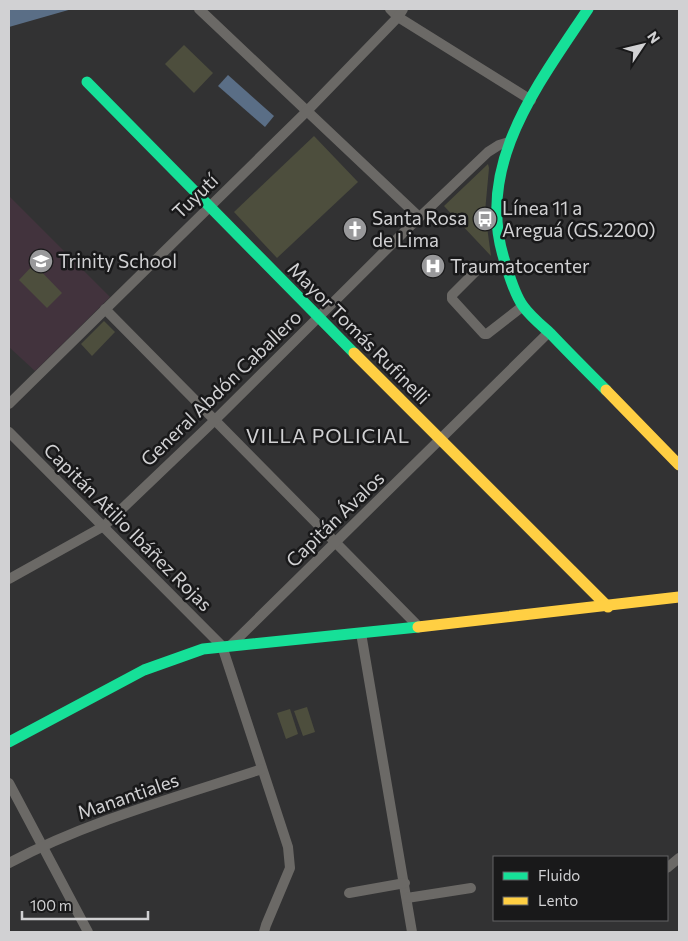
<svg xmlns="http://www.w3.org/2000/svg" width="688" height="941" viewBox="0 0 688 941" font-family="Commissioner,sans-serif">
<rect width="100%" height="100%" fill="#323233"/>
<polygon fill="#42333d" points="9,196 110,297 35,371 9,347"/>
<g fill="#4d4e3d">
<polygon points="184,45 213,73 194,93 165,64"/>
<polygon points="314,136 358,182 277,258 234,212"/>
<polygon points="488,164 489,168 485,212 491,256 444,206"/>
<polygon points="34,264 62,293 47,308 19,280"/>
<polygon points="104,321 115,332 92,356 81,344"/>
<polygon points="307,707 315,732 303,736 294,711"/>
<polygon points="290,709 298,734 286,739 277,713"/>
</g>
<g fill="#5a6e86">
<polygon points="9,9 72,9 9,27"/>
<polygon points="228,75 274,116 265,127 218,86"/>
</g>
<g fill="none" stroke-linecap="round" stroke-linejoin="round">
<g stroke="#6b6966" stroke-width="10">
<polyline points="199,9 419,217"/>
<polyline points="390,9 398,17 531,100"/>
<polyline points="475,272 452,295 452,299 484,334 487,334 523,306"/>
<polyline points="105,309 419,627"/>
<polyline points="9,404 306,112 398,17 403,9"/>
<polyline points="9,432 222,646 288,847 290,868 266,925 264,932"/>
<polyline points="9,579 104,526 215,420 404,232 488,152 499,145 509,142"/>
<polyline points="361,633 412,932"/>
<polyline points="231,645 548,333"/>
<polyline points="9,783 88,932"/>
<path d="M9,863C88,821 177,797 262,769"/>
<polyline points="667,868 679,858"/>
<polyline points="349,893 405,883"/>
<polyline points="407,898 471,888"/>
</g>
<g stroke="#16e098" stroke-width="11">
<path d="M588,9C537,86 472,168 506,265C510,278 515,295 523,306C530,316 541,325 550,333C568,352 587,371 606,390"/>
<polyline points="87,82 354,353"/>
<polyline points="9,742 144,670 203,649 418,627"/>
</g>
<g stroke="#ffcf43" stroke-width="11">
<polyline points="354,353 608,607"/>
<polyline points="606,390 679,465"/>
<polyline points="418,627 679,597"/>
</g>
</g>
<defs>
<g id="bus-disc" transform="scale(1.25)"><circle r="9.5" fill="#99999b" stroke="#19191a"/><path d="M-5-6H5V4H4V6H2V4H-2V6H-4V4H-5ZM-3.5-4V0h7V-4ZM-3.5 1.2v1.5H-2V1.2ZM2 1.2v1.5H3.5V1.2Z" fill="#fff"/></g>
<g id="church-disc" transform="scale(1.25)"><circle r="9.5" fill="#99999b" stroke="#19191a"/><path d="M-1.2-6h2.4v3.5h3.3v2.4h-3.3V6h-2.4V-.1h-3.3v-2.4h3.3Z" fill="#fff"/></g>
<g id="school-disc" transform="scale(1.25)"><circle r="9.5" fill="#99999b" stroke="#19191a"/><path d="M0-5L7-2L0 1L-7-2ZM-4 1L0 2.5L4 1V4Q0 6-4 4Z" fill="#fff"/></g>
<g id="hospital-disc" transform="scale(1.25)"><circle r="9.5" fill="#99999b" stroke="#19191a"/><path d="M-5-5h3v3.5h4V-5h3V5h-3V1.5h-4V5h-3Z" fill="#fff"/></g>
</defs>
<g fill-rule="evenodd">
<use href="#bus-disc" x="485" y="219"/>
<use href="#church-disc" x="355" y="229"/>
<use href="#school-disc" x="41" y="261"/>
<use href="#hospital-disc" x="433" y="266"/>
</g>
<g text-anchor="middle" stroke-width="5" stroke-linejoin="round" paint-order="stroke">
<g font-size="19" fill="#d1d1d3" stroke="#19191a">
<text transform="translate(195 196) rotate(-44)" y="7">Tuyutí</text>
<text transform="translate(359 333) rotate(45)" y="7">Mayor Tomás Rufinelli</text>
<text transform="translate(221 388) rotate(-44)" y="7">General Abdón Caballero</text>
<text transform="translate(335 519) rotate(-44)" y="7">Capitán Ávalos</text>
<text transform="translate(128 527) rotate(45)" y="7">Capitán Atilio Ibáñez Rojas</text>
<text transform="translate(128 796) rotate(-19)" y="7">Manantiales</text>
</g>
<g font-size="19" fill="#d1d1d3" stroke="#19191a" text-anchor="start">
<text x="502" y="215">Línea 11 a<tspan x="502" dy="22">Areguá (GS.2200)</tspan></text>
<text x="372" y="225">Santa Rosa<tspan x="372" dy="22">de Lima</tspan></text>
<text x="58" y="268">Trinity School</text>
<text x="450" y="273">Traumatocenter</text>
</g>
<g font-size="20" letter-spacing="1" fill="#d1d1d3" stroke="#19191a">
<text x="328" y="443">VILLA POLICIAL</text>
</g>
</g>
<rect width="688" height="941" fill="none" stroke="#d1d1d3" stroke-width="20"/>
<rect x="493" y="856" width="175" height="65" fill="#19191a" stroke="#636364"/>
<rect x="503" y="872" width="25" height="8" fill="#16e098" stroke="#636364"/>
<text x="538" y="881" font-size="15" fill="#d1d1d3">Fluido</text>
<rect x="503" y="897" width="25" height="8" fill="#ffcf43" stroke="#636364"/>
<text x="538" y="906" font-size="15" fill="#d1d1d3">Lento</text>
<g transform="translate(643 45) rotate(55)" stroke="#19191a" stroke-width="4" paint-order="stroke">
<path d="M0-4L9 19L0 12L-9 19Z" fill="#d1d1d3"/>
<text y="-8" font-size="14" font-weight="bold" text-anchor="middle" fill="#d1d1d3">N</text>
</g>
<path d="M22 911v8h126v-8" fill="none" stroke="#d1d1d3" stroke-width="2.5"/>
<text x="30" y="911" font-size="15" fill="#d1d1d3" stroke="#19191a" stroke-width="4" paint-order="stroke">100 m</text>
</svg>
